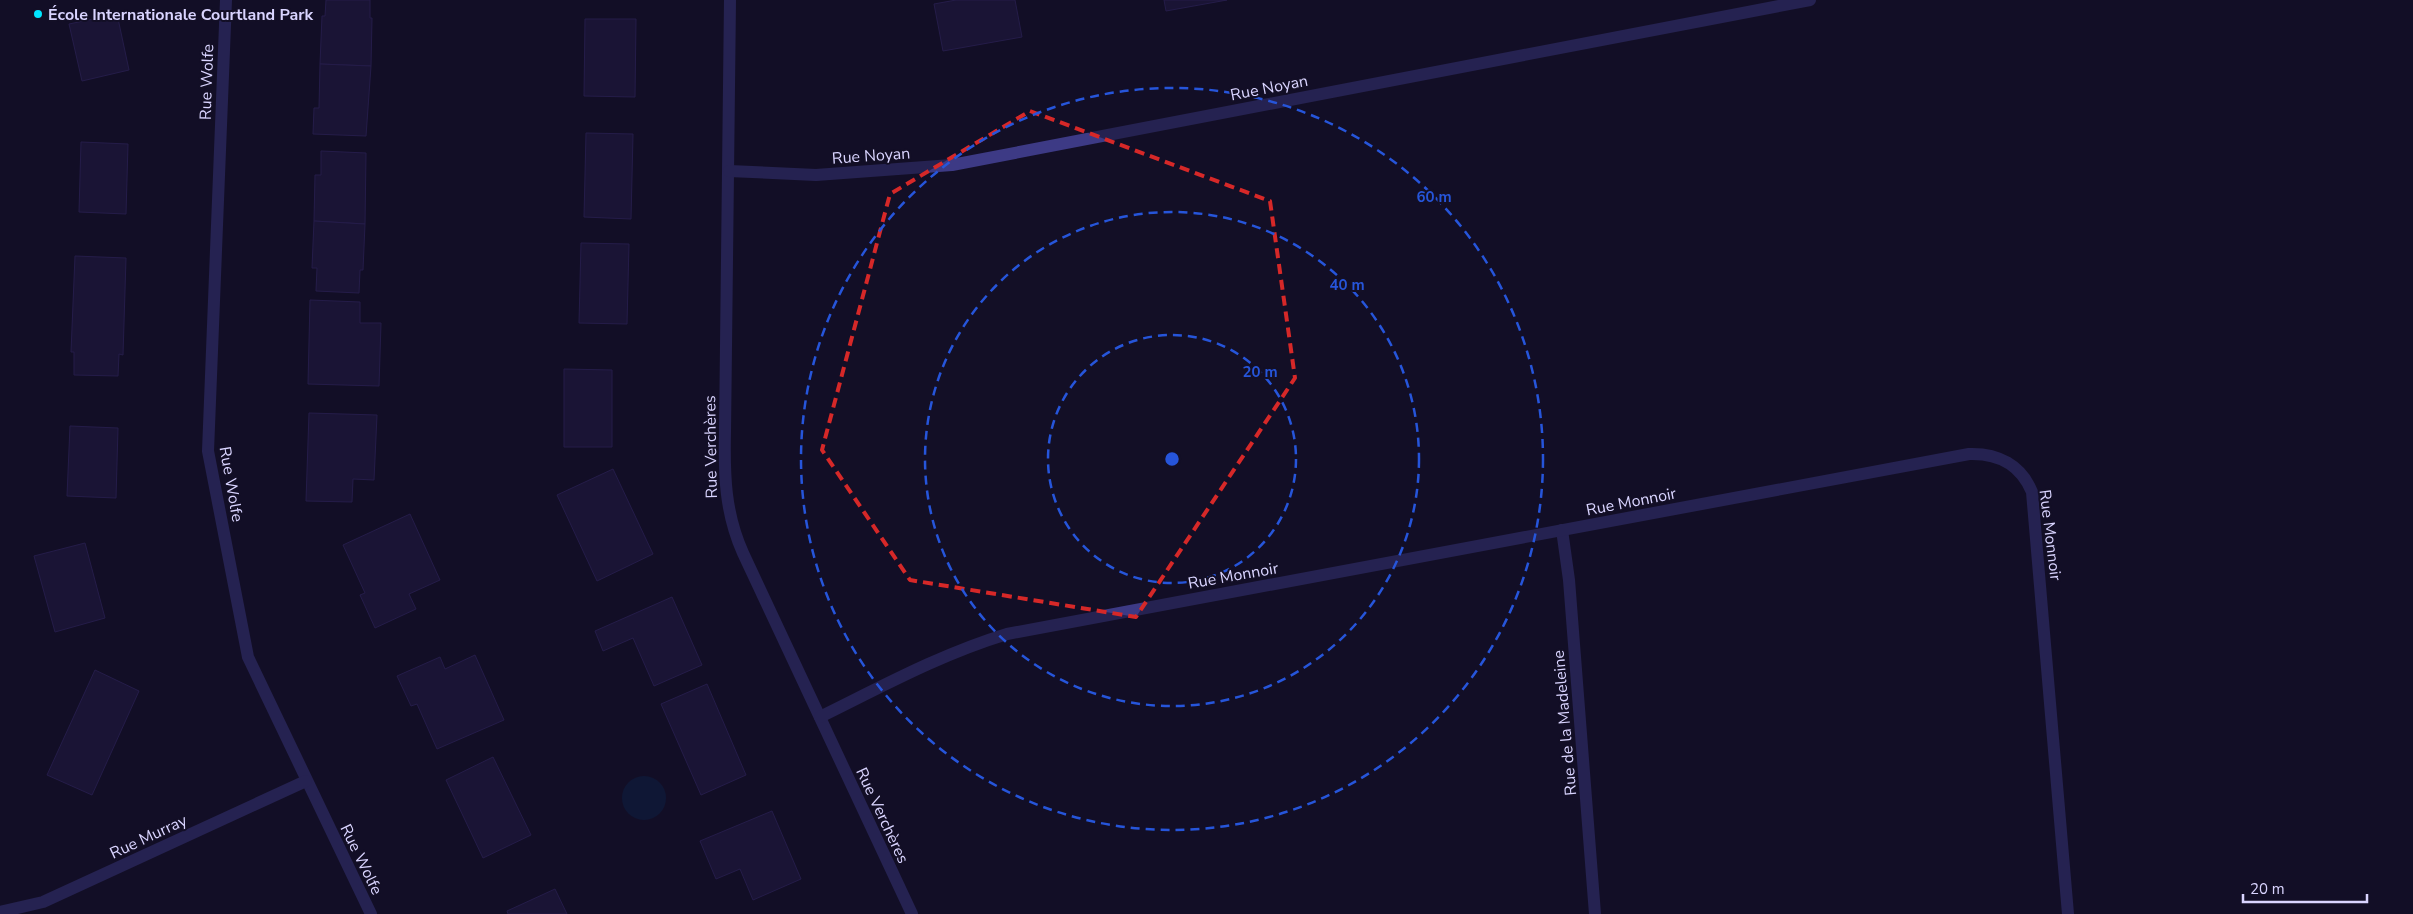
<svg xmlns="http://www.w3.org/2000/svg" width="2413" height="914" viewBox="0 0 2413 914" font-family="'Nunito Sans',sans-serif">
<rect width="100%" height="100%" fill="#130f26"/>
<circle fill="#0c2248" cx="644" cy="798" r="22"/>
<g fill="#241b47" stroke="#3b2d73">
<polygon points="326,0 370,0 370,18 372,18 371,66 320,64 322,16 325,16"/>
<polygon points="956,0 1015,0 1022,37 943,51 934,4"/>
<polygon points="1164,0 1227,0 1166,11"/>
<polygon points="117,14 129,70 82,81 69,24"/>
<polygon points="585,19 636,19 635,97 584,96"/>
<polygon points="320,64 371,66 366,136 313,134 314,108 319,108"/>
<polygon points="586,133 633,134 631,219 584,217"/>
<polygon points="81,142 128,144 126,214 79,212"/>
<polygon points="321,151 366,153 365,224 314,221 315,175 321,175"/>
<polygon points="314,221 365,224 363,270 360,270 359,293 316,291 317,268 312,268"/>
<polygon points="581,243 629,244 627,324 579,323"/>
<polygon points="75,256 126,258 123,355 119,354 118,376 74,375 74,352 71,352"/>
<polygon points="310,300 360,302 360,323 381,323 379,386 308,384"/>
<polygon points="564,369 612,370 612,447 564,447"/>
<polygon points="309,413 377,415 374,480 353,479 352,502 306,501"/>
<polygon points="70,426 118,428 116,498 67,496"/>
<polygon points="613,469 653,554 597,581 557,495"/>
<polygon points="410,514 440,580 409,594 416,609 375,628 360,595 365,593 343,545"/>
<polygon points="85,543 105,618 55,632 34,556"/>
<polygon points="672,597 702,665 654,686 633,638 603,651 595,631"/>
<polygon points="475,655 504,720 437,749 417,704 411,706 397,676 440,657 445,669"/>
<polygon points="95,670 139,691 92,795 47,775"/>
<polygon points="707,684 746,775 701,795 661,704"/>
<polygon points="493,757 531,835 483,858 446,780"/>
<polygon points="772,811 801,879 753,900 740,869 716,879 700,841"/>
<polygon points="555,889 567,914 508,914 507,911"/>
</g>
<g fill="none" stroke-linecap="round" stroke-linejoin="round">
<g stroke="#3d3a85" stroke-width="12">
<polyline points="226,0 208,451 248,657 371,914"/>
<path d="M730,0L725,432C724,475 725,513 743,553L912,914"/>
<polyline points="729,171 816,175 952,165 1810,0"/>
<polyline points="1562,530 1569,580 1595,914"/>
<path d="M820,717C881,687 941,654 1007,634L1969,454C1998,453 2021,465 2032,492L2068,914"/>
<polyline points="0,912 43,902 306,781"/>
</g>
</g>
<path d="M0 0H2413V914H0ZM1030,111L1270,201L1295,378L1136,617L910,580L822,450L890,194Z" fill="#130f26" fill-opacity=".55" fill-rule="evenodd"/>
<path fill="none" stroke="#d62828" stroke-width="4" stroke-dasharray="10 6" stroke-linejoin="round" d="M1030,111L1270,201L1295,378L1136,617L910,580L822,450L890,194Z"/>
<g fill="none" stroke="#2655da" stroke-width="2.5" stroke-dasharray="9 6">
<circle cx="1172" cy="459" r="124"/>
<circle cx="1172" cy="459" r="247"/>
<circle cx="1172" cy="459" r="371"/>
</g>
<circle fill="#00e5ff" stroke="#130f26" stroke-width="2" cx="38" cy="14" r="5"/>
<g text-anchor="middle" stroke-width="4" stroke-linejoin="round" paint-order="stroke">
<g font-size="16" font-weight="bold" fill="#d9d4ff" stroke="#130f26" text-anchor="start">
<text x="48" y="20">École Internationale Courtland Park</text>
</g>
<g font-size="16" fill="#d9d4ff" stroke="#130f26">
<text transform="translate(206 82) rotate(-88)" y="6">Rue Wolfe</text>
<text transform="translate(1269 87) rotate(-11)" y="6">Rue Noyan</text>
<text transform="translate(871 155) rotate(-4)" y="6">Rue Noyan</text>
<text transform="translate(710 447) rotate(-91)" y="6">Rue Verchères</text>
<text transform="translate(232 484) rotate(80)" y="6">Rue Wolfe</text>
<text transform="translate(1631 501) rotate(-11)" y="6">Rue Monnoir</text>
<text transform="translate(2051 535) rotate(83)" y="6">Rue Monnoir</text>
<text transform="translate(1233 575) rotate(-10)" y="6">Rue Monnoir</text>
<text transform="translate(1564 723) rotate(-95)" y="6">Rue de la Madeleine</text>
<text transform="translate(883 815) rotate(65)" y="6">Rue Verchères</text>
<text transform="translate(148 836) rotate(-25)" y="6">Rue Murray</text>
<text transform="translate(362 859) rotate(64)" y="6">Rue Wolfe</text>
</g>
</g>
<circle cx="1172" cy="459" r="8" fill="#2655da" stroke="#130f26" stroke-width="2.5"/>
<g font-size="15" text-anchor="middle" font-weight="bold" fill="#2655da" stroke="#130f26" stroke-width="4" stroke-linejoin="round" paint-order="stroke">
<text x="1434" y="202">60 m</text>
<text x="1347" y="290">40 m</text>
<text x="1260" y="377">20 m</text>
</g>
<path d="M2243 894v8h124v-8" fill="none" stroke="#d9d4ff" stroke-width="2.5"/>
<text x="2250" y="894" font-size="15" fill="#d9d4ff" stroke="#130f26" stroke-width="4" paint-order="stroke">20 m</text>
</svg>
